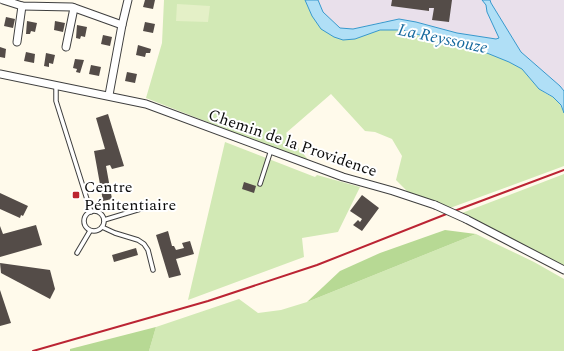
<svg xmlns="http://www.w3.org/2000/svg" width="564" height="351" viewBox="0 0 564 351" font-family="Spectral,serif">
<rect width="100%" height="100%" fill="#fffaeb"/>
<polygon fill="#e9e0eb" points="318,0 564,0 564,91 560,86 521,52 491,3 487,12 499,38 496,39 457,33 416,22 387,21 353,29 340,28 323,12"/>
<g fill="#d2e9b5">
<path d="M164,0H305L312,16L355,39C363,36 372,31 381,30C399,28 408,33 425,37C458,44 492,50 520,68C528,73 532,82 539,88C550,99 557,94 564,113V166L450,208L408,192L396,180L402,156L392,139L375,132L365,131L331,94L286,133L310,162L146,98L162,43Z"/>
<polygon points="225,142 315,177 317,175 360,187 338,232 302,238 304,257 188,300"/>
<polygon points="564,174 564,266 462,213"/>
<polygon points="476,234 534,262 564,279 564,351 149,351 156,327 239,299 258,313 281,310 307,302"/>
</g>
<g fill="#b7d994">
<polygon points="445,230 476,234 307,302 340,271 380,253"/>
<polygon points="156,327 149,351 70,351 70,349"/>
</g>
<polygon fill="#e4f0c7" points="177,4 210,6 208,22 176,21"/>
<polygon fill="#b0dff6" stroke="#3798cd" points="305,0 318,0 323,12 340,28 353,29 399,19 416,22 457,33 496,39 499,38 487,12 486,5 482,0 490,0 491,3 521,52 560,86 564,91 564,113 561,105 553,97 539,89 522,69 509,62 472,47 423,36 403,30 380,30 355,39 343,40 334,37 321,29 312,16"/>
<g fill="#544c48">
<polygon points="145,0 155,0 153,9 143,7"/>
<polygon points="392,0 452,0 449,22 432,20 434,8 429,8 429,11 391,6"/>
<polygon points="6,17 15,19 13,28 4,26"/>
<polygon points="27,21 37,23 35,32 31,31 30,34 26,34"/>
<polygon points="55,21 65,23 63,32 54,30"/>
<polygon points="145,22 155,24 153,33 143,31"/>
<polygon points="77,25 87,27 85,37 81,36 80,39 76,38"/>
<polygon points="103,35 112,37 110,46 101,44"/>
<polygon points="138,45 151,49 150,53 146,53 145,57 136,55"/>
<polygon points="0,47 6,49 5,58 0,57"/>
<polygon points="26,52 35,54 34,63 24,61"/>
<polygon points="46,53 55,55 53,64 49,63 49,67 44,66"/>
<polygon points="75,59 84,60 80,73 76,72 77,69 73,68"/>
<polygon points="91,65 101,67 99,76 89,74"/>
<polygon points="127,72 137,74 135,83 125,81"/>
<polygon points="108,114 124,166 112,169 110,165 106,166 112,199 103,201 94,151 105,149 96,118"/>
<polygon points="244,182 256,186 254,193 242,189"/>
<polygon points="0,193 28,206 23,216 21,215 20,218 0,209"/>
<polygon points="362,195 379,208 362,231 353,225 358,220 360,222 362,219 350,211"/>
<polygon points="36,225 42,245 0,257 0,226 3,234"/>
<polygon points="168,231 172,246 174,246 176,250 184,248 182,243 190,241 194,254 176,259 181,275 169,278 156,235"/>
<polygon points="136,248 138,255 114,262 112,255"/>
<polygon points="0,263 50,270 55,289 50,299 1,273"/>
<polygon points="0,290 11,323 0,326"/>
</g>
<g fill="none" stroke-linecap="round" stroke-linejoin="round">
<g stroke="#3f3f3f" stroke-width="5.5">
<g id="service">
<polyline points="56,86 56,101 91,212"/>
<polyline points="260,184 271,150"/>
<circle cx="94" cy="221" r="10"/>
<polyline points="104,220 147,207"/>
<polyline points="102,227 115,233 138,240 144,244 148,250 153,270"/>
<polyline points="77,253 90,231"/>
</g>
</g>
<g stroke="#3f3f3f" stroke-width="9">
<g id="minor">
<polyline points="3,0 22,6 72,7 122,25 109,95"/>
<polyline points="122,25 128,0"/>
<polyline points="17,42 22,6"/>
<polyline points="66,47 74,8"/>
<polyline points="0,74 146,104 343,177 393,191 435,205"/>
<polyline points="466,219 564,270"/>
</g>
</g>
<use href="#service" stroke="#fff" stroke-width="3.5"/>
<use href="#minor" stroke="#fff" stroke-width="7"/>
<polyline stroke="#bb2433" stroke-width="2" points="33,351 208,301 317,265 449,213 564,170"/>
<g stroke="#3f3f3f" stroke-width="9" stroke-linecap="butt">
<polyline id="minor-bridge" points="435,205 466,219"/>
</g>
<use href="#minor-bridge" stroke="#fff" stroke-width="7"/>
</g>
<rect fill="#bb2433" stroke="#fff" stroke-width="1.5" x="72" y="191" width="8" height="8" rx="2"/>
<g text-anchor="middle" stroke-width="4" stroke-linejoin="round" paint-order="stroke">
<g font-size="16" fill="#0c0c0c" stroke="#fff">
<text transform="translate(293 142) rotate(19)" y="6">Chemin de la Providence</text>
</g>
<g font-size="16" fill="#0c0c0c" stroke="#fff" text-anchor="start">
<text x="84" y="192">Centre<tspan x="84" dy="18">Pénitentiaire</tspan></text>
</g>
<g font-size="17" font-style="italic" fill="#16699d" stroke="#fff">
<text transform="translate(443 38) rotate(12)" y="6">La Reyssouze</text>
</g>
</g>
</svg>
